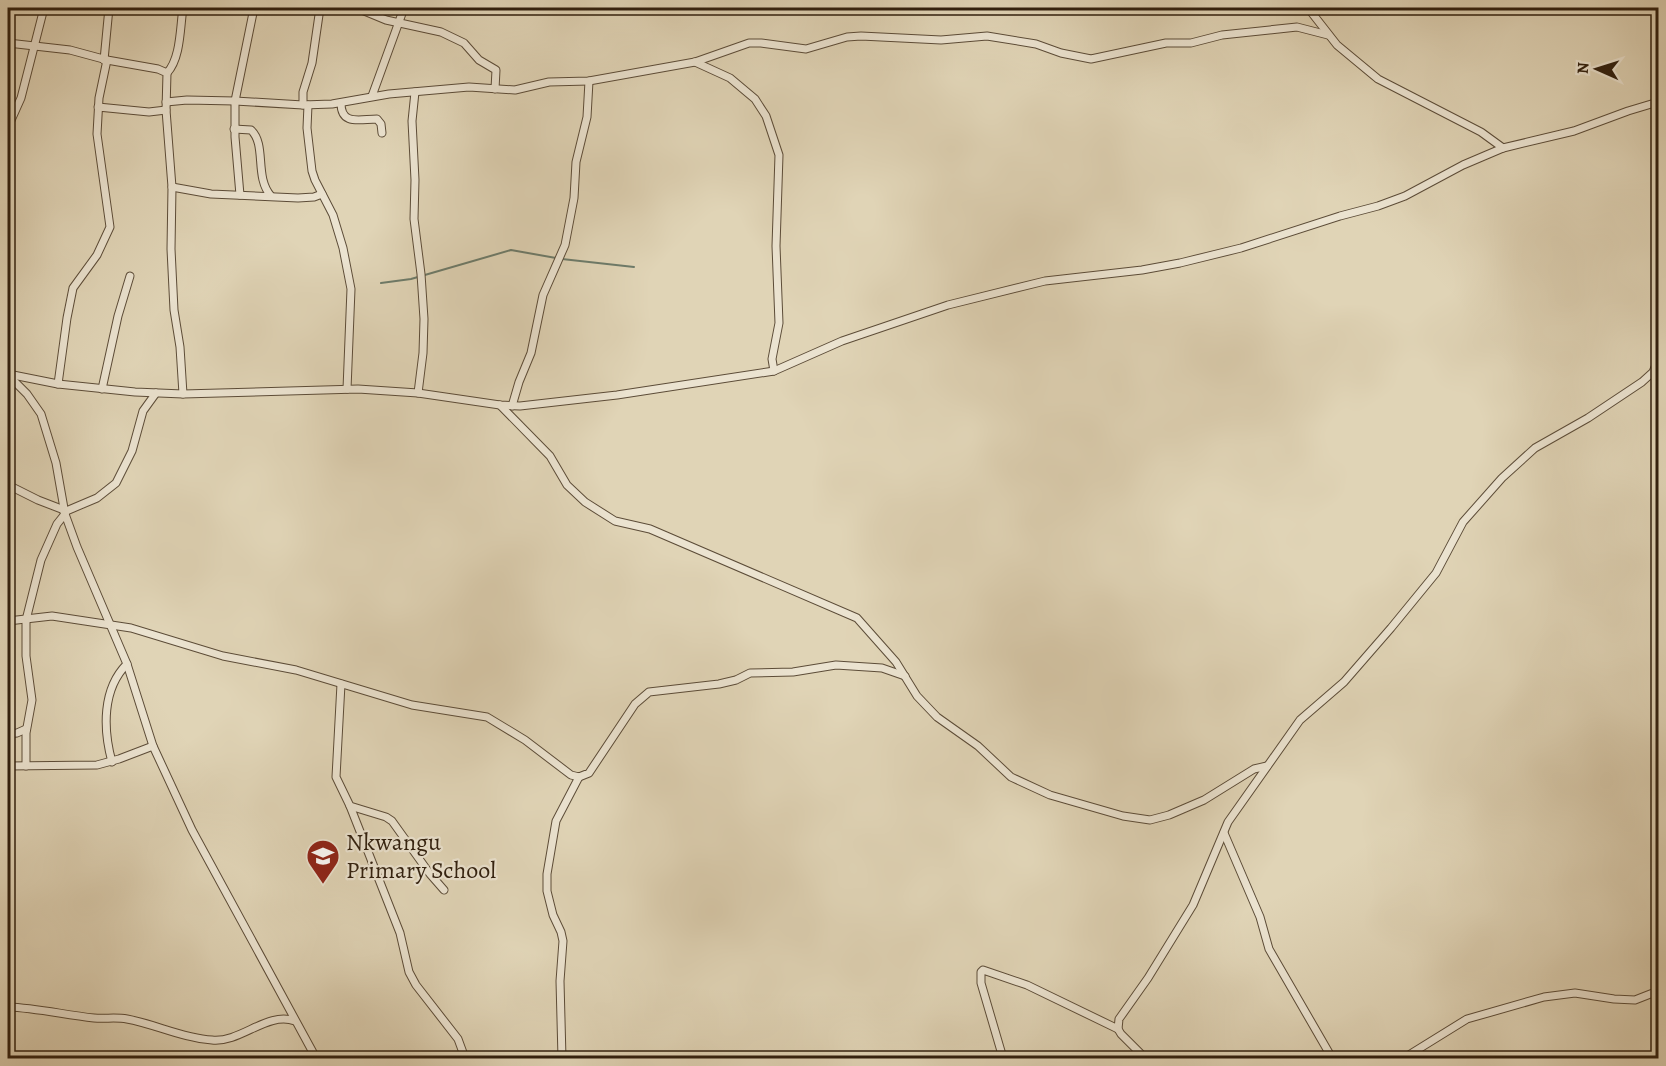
<svg xmlns="http://www.w3.org/2000/svg" width="1666" height="1066" viewBox="0 0 1666 1066" font-family="Alegreya,serif">
<rect width="100%" height="100%" fill="#e0d4b6"/>
<filter id="stains"><feTurbulence type="fractalNoise" baseFrequency=".00333" numOctaves="4"/><feColorMatrix values="0 0 0 0 .2 0 0 0 0 .09 0 0 0 0 .02 0 0 0 .5 -.17"/></filter>
<radialGradient id="worn" r=".72"><stop offset=".6" stop-color="#630" stop-opacity="0"/><stop offset="1" stop-color="#630" stop-opacity=".3"/></radialGradient>
<g fill="none" stroke-linecap="round" stroke-linejoin="round">
<g stroke="#6d7b6a" stroke-width="2">
<polyline points="562,259 634,267"/>
<polyline points="381,283 411,279 511,250 556,258"/>
</g>
<g stroke="#5c4c38" stroke-width="9">
<g id="minor">
<polyline points="357,8 386,20 441,32 464,43 479,60 496,70 495,89"/>
<polyline points="1308,8 1337,45 1378,79 1481,132 1503,148"/>
<polyline points="8,43 70,50 107,60 158,69 167,73 166,110 172,187 171,249 174,310 180,347 183,394"/>
<polyline points="104,60 109,8"/>
<polyline points="695,62 730,78 755,99 766,116 779,155 776,246 779,323 772,359 774,371"/>
<path d="M167,73C181,58 180,27 183,8"/>
<polyline points="415,92 412,121 415,180 414,219 421,274 424,319 423,353 418,393"/>
<polyline points="372,96 404,8"/>
<polyline points="166,102 187,100 235,101 303,105 332,104 389,94 469,87 515,90 549,82 589,81 695,62 749,43 761,43 806,49 847,37 861,36 941,40 987,36 1036,44 1061,53 1091,59 1166,43 1191,43 1222,35 1297,27 1328,35"/>
<path d="M341,103C341,126 360,119 377,119L381,124L382,133"/>
<polyline points="303,105 303,92 312,63 320,8"/>
<polyline points="308,105 307,128 312,171 315,180 333,215 343,248 351,289 347,389"/>
<polyline points="98,107 149,112 166,110"/>
<polyline points="8,127 21,98 44,8"/>
<path d="M234,129L251,130C267,145 254,177 271,196"/>
<polyline points="172,187 211,194 298,198 314,197 322,194"/>
<polyline points="240,195 235,137 235,101 254,8"/>
<polyline points="8,256 8,276"/>
<polyline points="8,374 58,384 135,392 183,394 358,389 418,393 500,405 520,406 617,395 774,371 842,341 948,305 1045,281 1142,270 1180,263 1241,248 1340,216 1378,206 1405,196 1463,165 1503,148 1574,131 1628,111 1658,102"/>
<polyline points="8,375 27,394 41,414 56,463 65,514 77,547 127,664 153,746 192,830 316,1058"/>
<polyline points="58,384 67,318 73,288 97,255 110,227 97,134 99,98 107,60"/>
<polyline points="102,389 118,316 130,276"/>
<polyline points="500,405 550,456 567,485 585,502 615,521 650,529 857,618 896,662 917,696 937,717 978,746 1011,777 1050,795 1123,816 1150,820 1169,815 1204,800 1254,769 1267,766"/>
<polyline points="512,406 519,382 531,353 543,295 565,245 574,198 576,162 587,117 589,81"/>
<polyline points="8,485 38,500 64,510"/>
<polyline points="64,512 97,498 116,483 132,451 143,411 156,393"/>
<polyline points="8,621 52,616 131,628 223,656 296,670 412,705 487,717 525,740 571,775 579,777 589,773 635,704 649,692 719,684 736,680 750,673 793,672 836,665 882,668 905,676"/>
<polyline points="341,684 336,777 350,806 386,817 392,821 430,874 444,890"/>
<polyline points="8,734 17,733 26,729"/>
<path d="M112,762C103,729 102,689 127,664"/>
<polyline points="8,766 97,765 119,759 153,746"/>
<polyline points="26,766 26,733 32,700 26,656 26,620 41,560 57,524 65,514"/>
<polyline points="350,806 400,933 409,972 416,985 458,1039 465,1058"/>
<polyline points="1224,833 1260,917 1269,949 1332,1058"/>
<path d="M8,1007C37,1008 65,1015 94,1018C105,1019 116,1017 127,1019C155,1024 182,1038 212,1040C241,1043 267,1011 295,1021"/>
<polyline points="562,1058 560,981 563,941 561,932 553,915 547,891 547,874 556,821 579,777"/>
<polyline points="1003,1058 981,983 981,972 983,970 1027,985 1118,1029"/>
<polyline points="1145,1058 1121,1034 1118,1029 1119,1019 1148,978 1193,905 1228,822 1300,720 1344,682 1391,628 1436,573 1463,522 1502,478 1535,448 1588,418 1642,382 1653,372 1658,360"/>
<polyline points="1404,1058 1467,1019 1544,997 1575,993 1614,999 1635,1000 1658,991"/>
</g>
</g>
<use href="#minor" stroke="#ebe3d0" stroke-width="7"/>
</g>
<defs>
<g id="school-pin" transform="scale(1.725)"><path d="M0 17L-7.5 6A9.5 9.5 0 1 1 7.5 6Z" fill="#8f2418" stroke="#ebe3d0"/><path d="M0-5L7-2L0 1L-7-2ZM-4 1L0 2.5L4 1V4Q0 6-4 4Z" fill="#fff"/></g>
</defs>
<g fill-rule="evenodd">
<use href="#school-pin" x="323" y="856"/>
</g>
<g text-anchor="middle" stroke-width="4.5" stroke-linejoin="round" paint-order="stroke">
<g font-size="24" fill="#301f0e" stroke="#ebe3d0" text-anchor="start">
<text x="346" y="850">Nkwangu<tspan x="346" dy="28">Primary School</tspan></text>
</g>
</g>
<rect width="1666" height="1066" fill="none" stroke="#e0d4b6" stroke-width="30"/>
<rect x="9" y="9" width="1648" height="1048" fill="none" stroke="#301f0e" stroke-width="3"/>
<rect x="15" y="15" width="1636" height="1036" fill="none" stroke="#301f0e" stroke-width="1.5"/>
<g transform="translate(1597 69) rotate(273)" stroke="#ebe3d0" stroke-width="4.5" paint-order="stroke">
<path d="M0-4.5L10 22L0 15L-10 22Z" fill="#301f0e"/>
<text y="-9" font-size="16" font-weight="bold" text-anchor="middle" fill="#301f0e">N</text>
</g>
<rect width="100%" height="100%" filter="url(#stains)"/>
<rect width="100%" height="100%" fill="url(#worn)"/>
</svg>
